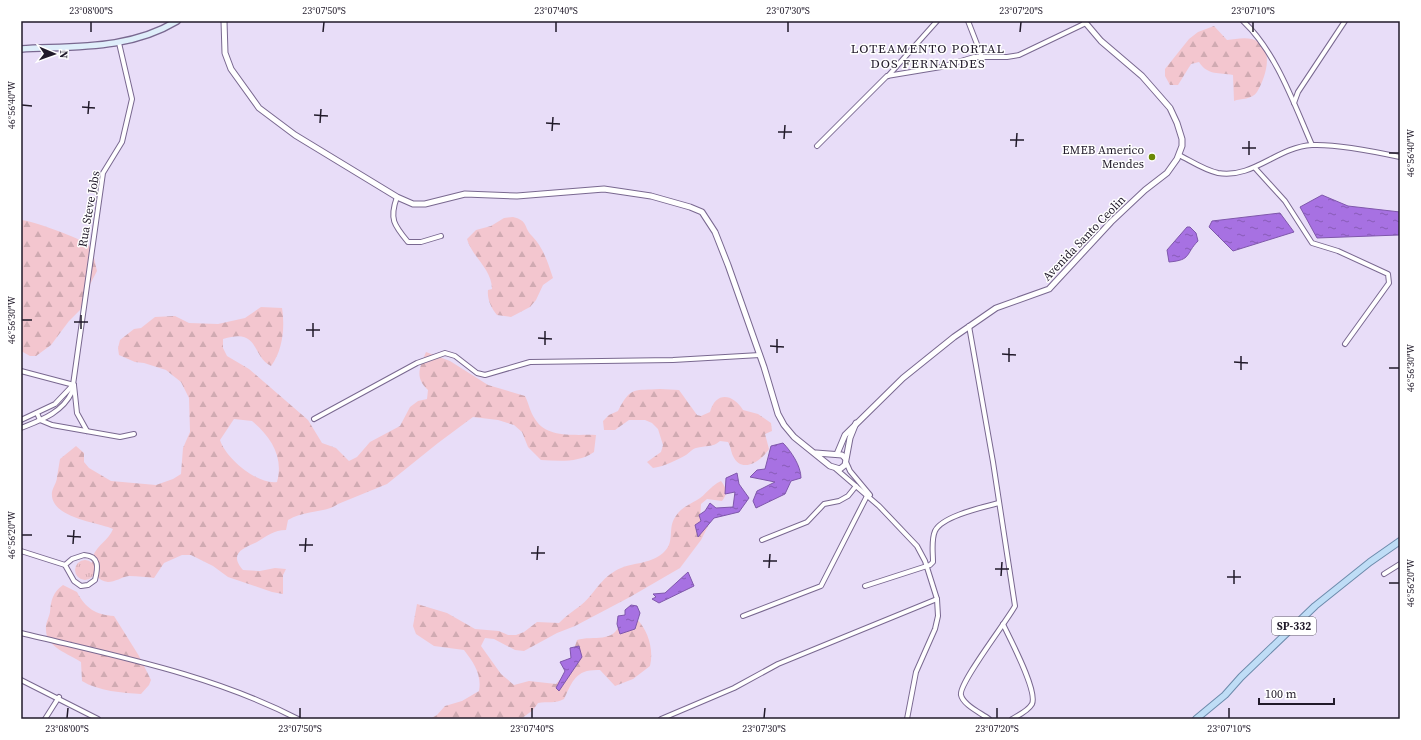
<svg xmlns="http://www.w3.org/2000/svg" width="1421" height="740" viewBox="0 0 1421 740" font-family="'Source Serif 4',serif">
<defs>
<pattern id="forest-firs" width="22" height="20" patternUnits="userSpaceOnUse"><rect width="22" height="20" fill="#f3c6cf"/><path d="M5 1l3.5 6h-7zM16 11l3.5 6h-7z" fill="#d0aab2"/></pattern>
<pattern id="park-tufts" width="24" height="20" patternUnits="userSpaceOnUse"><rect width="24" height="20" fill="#f3c6cf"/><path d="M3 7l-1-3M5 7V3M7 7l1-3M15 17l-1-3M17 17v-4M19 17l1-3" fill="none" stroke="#d0aab2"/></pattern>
<pattern id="water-ripples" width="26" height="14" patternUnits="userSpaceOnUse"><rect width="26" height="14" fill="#a771e2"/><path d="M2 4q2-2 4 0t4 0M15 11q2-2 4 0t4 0" fill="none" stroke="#885cb7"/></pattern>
</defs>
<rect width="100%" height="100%" fill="#e8ddf8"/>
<g fill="url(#forest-firs)" fill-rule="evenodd">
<path d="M1214,26L1227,40C1235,39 1244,37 1252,39C1276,46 1266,77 1257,92C1252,100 1241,98 1234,101L1233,75C1219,72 1208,76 1199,62L1191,64L1178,85H1170L1165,76V69L1189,39L1198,32Z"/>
<path d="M513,217C529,221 523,227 532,236C543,247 548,263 553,278L543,285L536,300L530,307L511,317L497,315C491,308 487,299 488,290L492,289C492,269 472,257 467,239L476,230L491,226L504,218Z"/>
<path d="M21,220C30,220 83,239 88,245C94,252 95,263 97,271L87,290L80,310L69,321L51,345L36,356H30L21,351Z"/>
<path d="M261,307L282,308C285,327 283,350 271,366C251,356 260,327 223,339V348L227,356L249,369L308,420L322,443L336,448L349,461L357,457L370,442L400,426L410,407L418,401L427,399L428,390C414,377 420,367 426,352L450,361L488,385L525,396C529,404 530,412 535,419C547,439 576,434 596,435L594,452C578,463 560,461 541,460L528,447L522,432L514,425L498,420L473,417L438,443L387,484L338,504C326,513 305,510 288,520L286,530C274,530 267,536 257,542C244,548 228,553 243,570L260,571L275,568L286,569L283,575V594L272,592L228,577L213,566L191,555H182L164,563L154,578C146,577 138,576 129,576C122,577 115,582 108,582C96,581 89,567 93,556C97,545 109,540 113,529C98,522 49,518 52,492C53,487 57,482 57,477C58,471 59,465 60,459L76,446L84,453V462L89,468L111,481L156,485L173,479L181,474L183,448L190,432L189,398L181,382L166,370L144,363L135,362L119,355L118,348L120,340L134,329L141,328L155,317L175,316L189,323L218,324L245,318ZM234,419L252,421C271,437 284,457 277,482C258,485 226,459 220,440Z"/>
<path d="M660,389L679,390L697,415L701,416L710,412C716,391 733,394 743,410L758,414L771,423L772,431L765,434L769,449C762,460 742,475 733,456C731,452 731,447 728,442L720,441C712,448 706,445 696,448C692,449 689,453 686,455C677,460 663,467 653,468L647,462L661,452L663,445L658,429L652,423L645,420H629L615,430H604L603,421L609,415L618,411C631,385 635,391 660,389Z"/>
<path d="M721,481C727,489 728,493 722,501L707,499L701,504L700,519L707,518L708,526L701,540L680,568L630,597L575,626L557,633L524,651L515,650L494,639L485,638L481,646L501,674L514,685L529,681L556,684L567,671L577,640C593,635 615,644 620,622L637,619C648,631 654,649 650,666L633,679L615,686L600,670C576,669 573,680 564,699C555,704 548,701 538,703L533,710L521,719H430L437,715L445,706L462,701L479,691C482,675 474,663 464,650L434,646L416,634L413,626L417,604L447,613L475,629L499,631L508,635H516L524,632L537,622L559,623C566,616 573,611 580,606C594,595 599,580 615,571C629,562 650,565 663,553C675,543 668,530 674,519C680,508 687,506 697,500C706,495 710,486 721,481Z"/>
<path d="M63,585L77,592C85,608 96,615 114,616L139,656L151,680L149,685L141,694C123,693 98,691 82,681L81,662C69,654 46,647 46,630C45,623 49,618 50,612C51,600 53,592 63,585Z"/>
</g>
<circle fill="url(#park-tufts)" cx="85" cy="570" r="10"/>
<g fill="url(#water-ripples)" stroke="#7f57ab">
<polygon points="1322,195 1348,206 1400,212 1399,235 1317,238 1300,207"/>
<polygon points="1280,213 1294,232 1233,251 1209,227 1212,221"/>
<path d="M1187,227H1190L1196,233L1198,241C1185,254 1192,260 1169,262L1167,250Z"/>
<path d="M783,443C791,451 801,466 801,478L791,481L785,494L756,508L753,501L757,491L775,482L750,477L757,470L765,469L771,446Z"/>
<polygon points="737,473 739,484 749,498 739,512 714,518 698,537 695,525 701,521 699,515 705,511 710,503 716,508 733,507 735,492 725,494 726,478"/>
<polygon points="688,572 694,586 659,603 652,599 656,597 653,594 665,593"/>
<polygon points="631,605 637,606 640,613 635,629 620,634 617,624 618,616 625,615 625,610"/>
<polygon points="579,646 582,657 559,691 556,688 565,671 560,662 571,658 570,648"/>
</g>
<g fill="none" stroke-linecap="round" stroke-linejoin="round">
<g stroke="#796890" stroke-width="6">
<g id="minor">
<polyline points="968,21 982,57"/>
<path d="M1243,21C1276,52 1294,104 1312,145"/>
<polyline points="888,76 937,21"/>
<polyline points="1294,103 1298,92 1345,21"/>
<polyline points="817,146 887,76 941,67 974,57 1007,57 1019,55 1086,23"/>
<path d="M1179,155C1191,161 1204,170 1218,173C1253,179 1277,147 1312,145C1335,144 1377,152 1400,157"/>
<polyline points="1255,168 1285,201 1312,243 1338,251 1388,274 1389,283 1345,344"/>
<path d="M397,197C389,219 394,225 408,242H421L441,236"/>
<path d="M969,326L993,462L1015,606C1007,621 958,684 961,695C963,705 981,713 989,719"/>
<polyline points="21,371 74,385"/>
<polyline points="74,385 77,413 87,431"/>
<polyline points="37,413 40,420 52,425 120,437 134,434"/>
<polyline points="314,419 417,363 445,353 455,356 477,373 485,375 530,362 673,360 760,355"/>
<polyline points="21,420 55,404 73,385"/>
<path d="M21,428C41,420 62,413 72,392L103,173L122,142L132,99L119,43"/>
<polyline points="846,462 850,471 870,495"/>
<polyline points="836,469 879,506 917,546 925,561 937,599 938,616 935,629 916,672 907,719"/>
<polyline points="762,540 807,522 824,504 839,501 848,496 856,486"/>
<polyline points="21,551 65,565"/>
<path d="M84,555C100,556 98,568 95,580L88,585L81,586L74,581L65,565L72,559Z"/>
<polyline points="1384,574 1400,564"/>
<path d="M865,586L930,565L933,562C933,552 931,540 935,531C942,516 984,507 999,503"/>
<polyline points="743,616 821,586 868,494"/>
<path d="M1003,624C1010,639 1038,691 1032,704C1028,711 1019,715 1012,719"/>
<path d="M21,633C115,656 211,674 298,719"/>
<polyline points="21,680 98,719"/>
<polyline points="45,719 59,697"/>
<polyline points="661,719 734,688 778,664 937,599"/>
</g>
</g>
<g stroke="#796890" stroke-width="7">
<g id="tertiary">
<polyline points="224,21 225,53 231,69 259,108 295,135 397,197 413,204 425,204 465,194 517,196 604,189 651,196 690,207 702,212 715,232 728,265 764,367 778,414 784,425 794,437 830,466 840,469 845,465 850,438 856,423"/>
<polyline points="816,453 842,455 845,458"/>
<polyline points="837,454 845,435 903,378 954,337 996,308 1049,289 1111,222 1145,190 1167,173 1177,159 1182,146 1182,139 1177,123 1170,108 1142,76 1101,41 1084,21"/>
</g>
</g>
<g stroke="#796890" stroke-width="8">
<path id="secondary" d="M21,49C75,46 129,50 177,21"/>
</g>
<g stroke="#6c8aab" stroke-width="8">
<polyline id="primary" points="1196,719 1225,695 1241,677 1315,606 1370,562 1400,541"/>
</g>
<use href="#minor" stroke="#fff" stroke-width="4"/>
<use href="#tertiary" stroke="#fff" stroke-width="5"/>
<use href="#secondary" stroke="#dfeefa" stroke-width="5.5"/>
<use href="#primary" stroke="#bfddf6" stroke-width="6"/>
</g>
<path fill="none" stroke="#211a2a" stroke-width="1.5" d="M91,32V22M323,32L324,22M556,32V22M788,32V22M1020,32L1021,22M1253,32V22M22,105L32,106M82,107L95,108M88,114L89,101M314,115L328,116M320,123L321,109M546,123L560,124M552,131L553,117M778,132H792M784,139L785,125M1010,140H1024M1016,147L1017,133M1242,148H1256M1389,153H1399M1249,155V141M22,320H32M74,322H88M81,329V315M306,330H320M313,337V323M538,338L552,339M545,345V331M770,346L784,347M777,353V339M1002,354L1016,355M1009,362V348M1234,362L1248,363M1389,368H1399M1241,370V356M22,535H32M67,536L81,537M73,544L74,530M299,545H313M305,552L306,538M531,553H545M537,560L538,546M763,561H777M769,568L770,554M995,569H1009M1001,576L1002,562M1227,577H1241M1389,583H1399M1234,584V570M67,718L68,708M300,718V708M532,718V708M764,718L765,708M997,718V708M1229,718V708"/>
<circle fill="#6b8905" stroke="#fff" stroke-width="1.5" cx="1152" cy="157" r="4"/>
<g text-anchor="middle" stroke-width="3" stroke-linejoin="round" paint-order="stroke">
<rect fill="#fff" stroke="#645f6a" stroke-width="1" x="1272" y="617" width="44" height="18" rx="3"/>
<g font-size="11" font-weight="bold" fill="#211a2a">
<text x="1294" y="630">SP-332</text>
</g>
<g font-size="12" fill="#211a2a" stroke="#fff" text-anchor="end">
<text x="1144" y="154">EMEB Americo<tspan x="1144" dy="14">Mendes</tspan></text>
</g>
<g font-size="12" fill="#211a2a" stroke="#fff">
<text transform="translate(89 209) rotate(-80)" y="4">Rua Steve Jobs</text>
<text transform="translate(1084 238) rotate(-46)" y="4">Avenida Santo Ceolin</text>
</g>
<g font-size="13" letter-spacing="1" fill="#211a2a" stroke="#fff">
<text x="928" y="53">LOTEAMENTO PORTAL<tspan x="928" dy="15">DOS FERNANDES</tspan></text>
</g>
</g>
<rect width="1421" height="740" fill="none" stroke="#ffffff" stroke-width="44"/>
<g transform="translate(54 54) rotate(92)" stroke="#ffffff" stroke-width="3" paint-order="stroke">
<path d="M0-3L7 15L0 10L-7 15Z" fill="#211a2a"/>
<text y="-6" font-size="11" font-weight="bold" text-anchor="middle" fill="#211a2a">N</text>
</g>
<path d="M1259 698v6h75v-6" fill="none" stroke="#211a2a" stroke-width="2"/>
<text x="1265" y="698" font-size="12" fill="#211a2a" stroke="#ffffff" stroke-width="3" paint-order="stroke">100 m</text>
<rect x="22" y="22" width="1377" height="696" fill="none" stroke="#211a2a" stroke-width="1.5"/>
<g font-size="10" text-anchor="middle" fill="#211a2a">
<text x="91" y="14">23°08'00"S</text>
<text x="324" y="14">23°07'50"S</text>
<text x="556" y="14">23°07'40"S</text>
<text x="788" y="14">23°07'30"S</text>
<text x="1021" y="14">23°07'20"S</text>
<text x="1253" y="14">23°07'10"S</text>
<text transform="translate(11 105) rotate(-90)" y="4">46°56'40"W</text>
<text transform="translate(1410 153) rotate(-90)" y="4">46°56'40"W</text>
<text transform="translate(11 320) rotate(-90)" y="4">46°56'30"W</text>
<text transform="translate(1410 368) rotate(-90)" y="4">46°56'30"W</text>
<text transform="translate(11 535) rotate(-90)" y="4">46°56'20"W</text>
<text transform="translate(1410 583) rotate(-90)" y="4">46°56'20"W</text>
<text x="67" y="732">23°08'00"S</text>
<text x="300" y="732">23°07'50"S</text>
<text x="532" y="732">23°07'40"S</text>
<text x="764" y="732">23°07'30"S</text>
<text x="997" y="732">23°07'20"S</text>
<text x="1229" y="732">23°07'10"S</text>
</g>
</svg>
